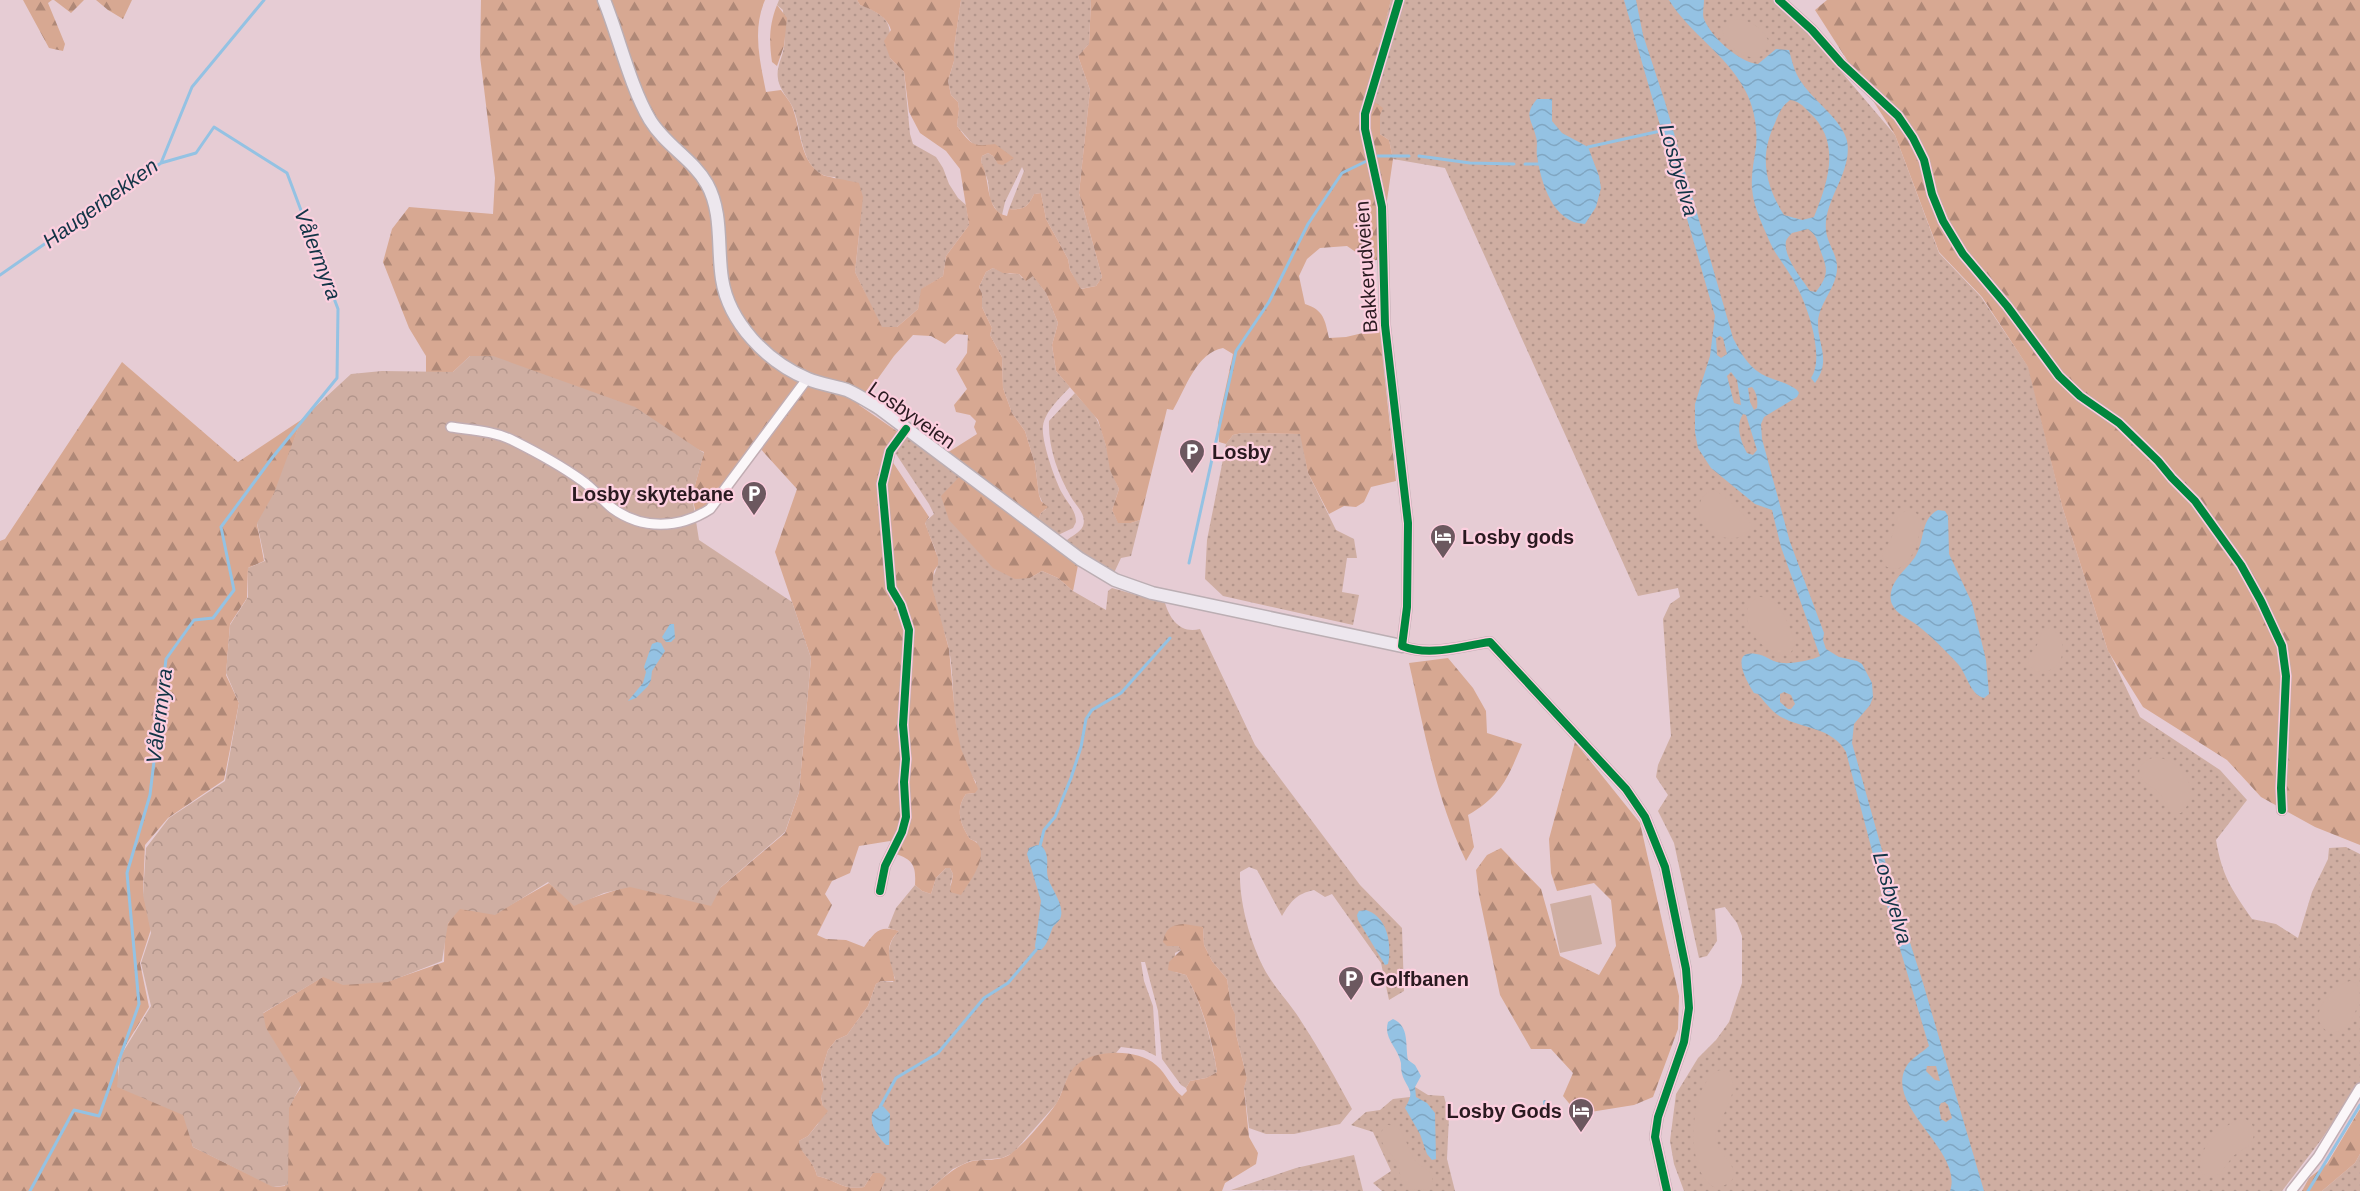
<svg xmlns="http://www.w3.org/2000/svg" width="2360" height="1191" viewBox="0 0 2360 1191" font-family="Helvetica,sans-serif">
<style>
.grass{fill:url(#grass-dots)}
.forest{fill:url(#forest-firs)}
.park{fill:url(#park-crowns)}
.pitch{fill:#cfaea2}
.water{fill:url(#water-waves);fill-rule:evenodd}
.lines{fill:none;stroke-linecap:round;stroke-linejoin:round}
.stream{stroke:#94c2e3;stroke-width:3}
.minor-casing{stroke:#c1adb3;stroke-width:12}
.major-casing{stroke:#bbaeb3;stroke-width:15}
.minor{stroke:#fbf7f9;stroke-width:9}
.major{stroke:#ede7ee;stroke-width:12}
.cycleway-casing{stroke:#fdcfdf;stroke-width:11}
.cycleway{stroke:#00873e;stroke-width:8}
.labels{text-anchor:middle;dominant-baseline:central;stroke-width:4.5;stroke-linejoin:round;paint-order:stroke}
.street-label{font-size:20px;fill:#2a1a20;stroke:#fdcfdf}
.poi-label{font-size:20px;font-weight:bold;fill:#2a1a20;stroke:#fdcfdf;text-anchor:start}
.water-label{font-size:21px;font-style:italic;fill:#113446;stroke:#fdcfdf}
</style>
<defs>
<pattern id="grass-dots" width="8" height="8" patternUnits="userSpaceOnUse" patternTransform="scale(1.5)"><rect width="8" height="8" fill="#cfaea2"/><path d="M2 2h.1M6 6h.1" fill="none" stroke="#b2958b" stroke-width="1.8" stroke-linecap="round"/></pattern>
<pattern id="forest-firs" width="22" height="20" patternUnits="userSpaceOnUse" patternTransform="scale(1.5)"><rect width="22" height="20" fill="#d7a892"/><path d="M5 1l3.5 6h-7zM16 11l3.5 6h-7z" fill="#af8877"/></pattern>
<pattern id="park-crowns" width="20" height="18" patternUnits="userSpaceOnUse" patternTransform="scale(1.5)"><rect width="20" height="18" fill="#cfaea2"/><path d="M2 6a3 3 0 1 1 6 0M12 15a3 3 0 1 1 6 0" fill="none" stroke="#b2958b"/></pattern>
<pattern id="water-waves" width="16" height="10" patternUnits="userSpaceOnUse" patternTransform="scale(1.5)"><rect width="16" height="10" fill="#94c2e3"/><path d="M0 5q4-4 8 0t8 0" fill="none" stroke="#80a6c2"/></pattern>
</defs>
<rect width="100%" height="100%" fill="#e6ccd4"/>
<path class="grass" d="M779 0H857L860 5C893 17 891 26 890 58L904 72 910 134 913 144 936 157 943 168 949 184 958 198 966 205 969 225 946 256 943 276 922 289 918 309 897 327H881L855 272 860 226 835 177C800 177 803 131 793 108 788 97 780 91 778 79 776 67 782 59 784 47 786 36 783 22 783 10L777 5Z
M961 0H1091L1089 44 1078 56 1090 90 1079 193 1102 277 1096 286 1080 289 1070 270 1068 259 1046 219 1041 193 1034 194C1028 207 1024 210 1009 209L1024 171 1022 167 1005 202 1002 215 997 211 990 200 988 181 981 162 982 156 988 153 993 156 998 164 987 145 983 148 973 144 957 126 959 109 958 102 951 95 948 81 954 61V48Z
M1391 0H1784L1794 16 1895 135 1939 253 1981 297 2029 368 2062 506 2107 648 2140 717 2220 770 2247 800 2216 840C2222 876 2232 890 2252 919L2276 924 2298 938 2312 892 2328 859 2329 848 2346 847 2360 854V1082L2321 1140 2282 1191H1684L1674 1164 1670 1141 1676 1094 1698 1058 1716 1040 1729 1022 1742 983V936L1737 923 1725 907 1715 909 1717 941 1707 956 1699 958 1674 843 1658 811 1668 795 1656 777 1658 765 1671 736 1663 619 1670 604 1680 597 1678 588 1638 596 1445 168 1393 159 1389 140 1380 134V115L1365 96Z
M993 268 1010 274H1019L1022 278 1033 275 1046 293 1058 323 1052 345 1056 371 1070 387C1061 397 1045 411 1043 426 1041 441 1055 480 1062 493 1068 504 1076 510 1076 522L1073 528 1058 535 1038 520 1041 513 1046 509 1039 495 1035 464 1025 431 1012 413 1003 388 1002 357 990 335 992 328 982 307V293L979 287 986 272Z
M1075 393C1082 402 1094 412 1098 422 1108 444 1109 467 1119 489L1112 510 1118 522 1131 523 1140 520 1131 556 1121 558 1113 575 1066 541C1071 536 1080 533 1083 526 1087 514 1076 506 1071 497 1058 475 1048 447 1049 421Z
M1242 433 1301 434 1308 473 1336 530 1354 539 1357 558H1347L1342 592 1359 595 1353 625 1223 596 1205 579 1207 540 1226 444 1233 435Z
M904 437 911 439 961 475 1030 578 1042 571 1058 578 1073 591 1106 610 1108 591 1112 588 1165 603C1170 619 1180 634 1200 629L1255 745 1360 885 1402 928 1404 991 1389 1000 1381 963 1332 894 1325 897 1314 890C1296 894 1291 901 1282 916L1257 870 1249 867 1240 872C1239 904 1252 950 1269 977 1279 993 1292 1006 1301 1021 1320 1050 1336 1079 1352 1109L1340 1124 1294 1134H1266L1249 1128 1244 1087 1247 1078 1236 1034 1235 1015 1231 1005 1227 979 1212 961 1204 945 1203 928 1167 946H1178L1181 950 1175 953V972L1186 975C1202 1005 1211 1038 1217 1072L1206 1078 1190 1081 1186 1088 1181 1085 1162 1059 1158 1011 1145 962H1141L1144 981 1153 1006 1156 1056 1144 1050 1121 1047 1116 1053 1094 1056 1067 1079 1057 1103 1013 1153 1002 1158 970 1161 953 1169 928 1191H881L883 1187 873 1173 864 1187C843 1191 837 1180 817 1176 814 1160 800 1155 799 1141L808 1136 818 1124 823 1106 821 1097 823 1080 821 1073 828 1050 836 1040 847 1035 868 1006 876 984 881 981 893 982 895 978C887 963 885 944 899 931L888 928 896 908 915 885 922 891 931 894 936 878 946 868H950L953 874 950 886 977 842 970 839C960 824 955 809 966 794L975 793 976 782C948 743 957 693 949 649 945 629 933 608 932 587 931 578 938 569 938 561 937 549 928 535 925 522L934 514 929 504 896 454 898 444Z
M1415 1087 1428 1095 1444 1096 1449 1116 1447 1159 1455 1191H1382L1373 1183 1391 1171 1373 1132 1351 1125 1366 1112 1380 1110 1393 1099 1410 1097Z
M2360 1154V1191H2322L2355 1163Z
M1354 1155 1363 1191 1231 1190 1296 1168Z"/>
<path class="forest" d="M23 0H52L48 3 65 44 63 51 49 48Z
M54 0H84L71 13Z
M96 0H132L123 19 108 10Z
M481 0H765C752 30 760 61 766 92L781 90C785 96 791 102 793 109 801 131 800 163 823 175 826 177 852 181 859 183L863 197 855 272 882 327H897L918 309 921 289 943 276 946 256 969 225 960 169 946 151 920 133 909 112 904 72 890 58 884 41 891 30C887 16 873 10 860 5L857 0H961L954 48V61L948 81 951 95 958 102 959 109 957 126C972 145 972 147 995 144L1014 158 1003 165 998 164 993 156 988 153 982 156 981 162C991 178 984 211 1007 216L1009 209C1024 210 1028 207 1034 194L1041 193 1046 219 1068 259 1070 270 1081 289 1096 286 1102 277 1079 193 1090 90 1078 56 1089 44 1091 0H1391L1366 96 1383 108 1380 115V134L1389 140 1393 159 1385 214H1378L1377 260 1369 261 1347 246 1320 248 1307 259 1299 276 1305 304C1324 310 1325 320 1329 338L1346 337 1367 332 1370 322 1376 321 1382 331V352L1396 481 1371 487 1364 502 1356 507 1344 506 1329 514 1308 473 1300 434 1242 433 1233 435 1226 444 1219 442 1218 423 1233 354 1223 348C1196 353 1186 388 1173 410L1167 409 1140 520 1131 523H1118L1112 510 1119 489 1110 470 1106 446 1098 420 1056 371 1052 345 1058 323 1046 293 1033 276 1026 281 1019 274 1003 273 993 268 986 272 979 287 982 293V307L992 328 990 335 1002 357 1003 388 1012 413 1025 431 1035 464 1039 495 1041 501 1048 507 1041 513 1038 520 947 453 977 434 974 427 976 421 970 415 956 412 954 405 967 389 956 369 967 353 968 335 956 334 945 344 931 336 913 335 894 356 859 405 898 432 886 452 929 517 925 523 938 558V565L934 571 932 587 949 649 956 725 961 749 978 789 975 793 966 794C955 809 960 824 970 839 995 848 971 880 961 895L950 892 953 874 950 868H946L936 878 931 894 922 891 915 885C916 867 914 860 896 854L897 846 890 841 859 846 850 873 832 881 825 894 832 905 817 935 826 939 846 940 864 947C875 932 879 925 899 931 881 948 892 962 895 981H881L876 984 868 1006 847 1035 836 1040 828 1050 821 1073 824 1088 821 1097 823 1106 828 1111 808 1136 799 1141C800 1154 814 1160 817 1176 837 1180 843 1191 864 1187L873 1173H880L886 1178 881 1191H0V541L5 539 122 362 238 462 301 420 275 496 257 524 264 561 248 568 247 598 230 624 226 675 239 703 224 780 168 818 145 845 143 892 151 929 140 963 149 1007 118 1058V1085L185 1114 193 1147 275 1187 285 1186 287 1109 301 1087 266 1032 262 1014 324 976 389 981 444 962 445 928 458 907 496 913 549 883 574 904 631 885 720 888 785 833 799 792 811 658 775 552 797 489 758 446 697 518 692 496 704 452 470 356 453 372H426V356L409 328 383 262 392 229 409 207 493 214 495 178 480 56Z
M1827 0H2360V845L2315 827 2261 797 2227 760 2143 707 2108 651 2062 506 2028 367 1982 297 1939 252 1895 135 1815 10Z
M777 5 787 18 784 46 777 66 772 62C769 41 769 25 777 5Z
M961 475 1078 565 1073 591 1058 578 1042 571 1030 578 1015 579 993 568 949 520 941 496Z
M1448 658 1473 688 1486 711 1487 733 1522 744C1508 778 1501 796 1468 815L1474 847 1466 861C1436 799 1424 729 1409 663Z
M1575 742 1640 823 1679 996 1678 1029 1653 1097 1634 1105 1578 1114 1563 1096 1573 1073 1551 1049H1531L1500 995 1479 895 1476 870 1487 855 1501 848 1541 889 1560 956 1599 975 1616 946 1611 900 1594 883 1557 891 1551 873 1549 839Z
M1184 924 1203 927 1204 945 1212 961 1227 979 1231 1005 1235 1014 1236 1034 1247 1078 1244 1088 1249 1137 1258 1153 1256 1164 1225 1183 1222 1191H928C941 1180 952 1168 969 1162 983 1158 1001 1163 1013 1152 1025 1143 1047 1117 1056 1104 1064 1092 1065 1074 1078 1064 1097 1049 1138 1049 1156 1065 1167 1074 1171 1088 1182 1096L1187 1091 1186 1088 1190 1081 1206 1078 1217 1072C1212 1038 1202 1005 1186 975L1168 970 1169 962 1181 950 1178 946H1167L1163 942C1166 929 1170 925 1184 924Z
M2360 1109V1154L2355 1163 2322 1191H2302L2309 1178 2327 1164Z"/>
<path class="park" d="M470 356H493L635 407 704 453 692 496 699 540 792 602 811 658 799 792 785 832 721 887 711 906 630 887 604 893 574 906 548 882 495 915 460 909 448 923 442 961 388 982 343 985 323 977 263 1013 266 1028 301 1085 289 1108 288 1185 273 1187 193 1147 183 1115 117 1087 120 1057 151 1006 141 963 151 933 143 895 146 848 169 818 225 781 239 703 226 673 230 625 248 597V568L265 561 257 523 274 493 301 420 351 374 382 371 453 372Z"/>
<path class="pitch" d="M1731 19C1746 18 1762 26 1768 40L1764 55C1748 64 1725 46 1722 30L1724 24Z
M1713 490C1720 491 1750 519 1752 526 1742 551 1691 535 1700 503 1702 496 1706 492 1713 490Z
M1909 510 1915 512 1920 517C1923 535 1908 583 1884 565L1882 553C1885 548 1889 544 1891 539 1897 527 1892 514 1909 510Z
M1759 597C1780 596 1791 628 1795 645L1790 654C1763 661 1728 611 1759 597Z
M2048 628 2059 634C2068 653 2060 675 2036 671L2029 666 2028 658 2037 645 2042 631Z
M2155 757C2181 759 2205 792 2181 813H2172C2166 807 2165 799 2159 793 2153 786 2136 781 2140 768 2143 761 2149 759 2155 757Z
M1591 895 1602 944 1560 953 1550 904Z
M2350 981 2357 983C2360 991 2360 1002 2356 1010 2340 1054 2299 1024 2330 994 2337 988 2342 983 2350 981Z
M1720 1070C1752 1079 1716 1121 1715 1137 1714 1154 1757 1176 1717 1188 1683 1178 1688 1081 1720 1070Z
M2245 1119C2256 1123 2256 1136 2250 1145L2233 1156 2220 1174 2211 1177 2202 1174C2192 1151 2224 1121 2245 1119Z
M1387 1125C1406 1124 1405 1145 1413 1157 1417 1165 1425 1168 1431 1173L1433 1183 1427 1189 1409 1190C1398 1183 1402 1175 1398 1165 1392 1151 1370 1140 1387 1125Z"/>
<path class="water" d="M1624 0H1636L1643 35 1665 102 1733 338C1740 351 1747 365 1760 373 1770 380 1795 384 1799 393L1797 397 1764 417 1761 424 1762 439 1790 542 1824 633 1823 640 1826 649 1839 657 1857 661 1862 664 1872 683 1873 697 1870 705 1854 724 1852 743 1894 893 1923 983 1984 1191H1950C1964 1151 1884 1107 1906 1067 1911 1058 1922 1053 1929 1046L1883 892 1846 752C1832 727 1803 729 1781 717 1771 711 1765 702 1758 694L1754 693C1748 684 1728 649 1756 654 1766 655 1773 663 1783 663 1792 664 1813 660 1820 656L1781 547 1772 510 1755 504 1711 468 1698 448 1695 432V404L1710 356 1715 316ZM1720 336 1723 338 1727 354 1721 358 1717 355 1716 338ZM1731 372 1737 380 1741 405 1734 403 1727 376ZM1752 387C1757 393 1758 400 1757 408L1754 410 1750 402 1748 388ZM1743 414 1746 415 1757 450 1753 455 1747 453C1741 442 1735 426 1743 414ZM1784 692 1791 695 1795 704 1791 709H1788L1780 702V694ZM1927 1066H1936L1940 1081 1935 1080 1926 1071ZM1945 1102 1948 1105 1952 1118 1946 1122 1941 1119 1939 1107 1941 1103Z
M1669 0H1704C1704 6 1702 14 1704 19 1711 37 1740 63 1758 64L1776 49 1789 50C1792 61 1794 72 1802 83 1813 100 1843 121 1847 141 1853 172 1823 200 1826 230 1827 244 1838 255 1837 269 1836 288 1820 302 1818 321 1817 345 1832 359 1815 383L1811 378C1825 358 1808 307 1797 287 1789 270 1776 257 1769 240 1762 224 1753 205 1752 188 1751 174 1754 161 1756 147 1758 129 1754 106 1745 90 1726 54 1690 34 1669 0ZM1790 100C1799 101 1803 106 1809 112 1842 142 1828 182 1814 217L1802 220 1784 215C1765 185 1759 156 1775 123 1779 113 1781 107 1790 100ZM1808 229C1816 235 1817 239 1820 249 1827 269 1830 273 1816 292L1810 291C1802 279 1783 257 1786 241 1787 238 1790 235 1792 233Z
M1537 99H1552V121L1562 133 1588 147 1599 176 1601 188 1596 207 1585 224C1553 223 1541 183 1537 156 1536 150 1538 143 1536 137 1532 119 1523 116 1537 99Z
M1938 510 1945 511 1948 516 1949 554 1972 603 1986 660 1989 694 1984 698C1969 694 1967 673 1957 663 1945 650 1931 636 1917 625 1909 619 1896 614 1892 604 1889 598 1891 588 1895 582 1900 573 1909 566 1915 557 1925 542 1920 519 1938 510Z
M670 624H674L675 638 671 642H666L662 637Z
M657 642 661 643 665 651 652 671 651 680 648 686 636 698 628 701 643 683 646 672 644 667 652 644Z
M1037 845 1042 846C1051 858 1045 865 1048 878 1051 889 1066 906 1060 919 1058 923 1054 924 1052 929 1049 937 1047 945 1041 950H1036L1035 946 1041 901 1027 854 1029 848Z
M1366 910C1388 917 1392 945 1388 964L1385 965 1358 920 1357 915 1359 911Z
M1393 1019C1410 1026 1405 1046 1408 1060L1415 1065 1421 1076 1415 1087 1416 1097 1427 1103 1435 1113 1436 1159 1432 1160 1427 1154 1420 1134 1405 1108C1415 1091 1409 1091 1403 1077 1401 1072 1401 1067 1401 1063 1398 1047 1383 1039 1388 1022Z
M1545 1100 1554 1111V1116L1550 1119 1544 1116 1543 1101Z
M883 1106 890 1114 889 1145H886C876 1135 861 1112 883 1106Z"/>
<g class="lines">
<path class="stream" d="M1588 147 1665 130
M1419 156 1470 163 1514 164
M1525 164H1539
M0 275 161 163 192 87 264 0
M1189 563 1236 351 1269 302 1308 224 1342 173 1377 156H1409
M1040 846 1044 830 1055 817 1071 778 1081 747 1086 719 1092 710 1121 693 1170 638
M880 1107 896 1078 938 1053 984 998 1008 983 1036 950
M30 1191 74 1110 99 1116 139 1004 127 873 150 795 166 659 194 620 213 618 234 590 221 527 272 458 337 378 338 309 287 173 214 127 196 153 161 163
M2308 1191 2360 1105"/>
<defs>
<path id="minor" d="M1399 0 1365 114V129L1382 207 1385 325 1408 523 1407 607 1402 646C1430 657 1461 646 1490 642L1626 789 1645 817 1665 867 1686 969 1689 1008 1684 1042 1658 1117 1655 1137 1667 1191
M1779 0 1812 30 1841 63 1898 116 1913 138 1924 160 1932 194 1943 221 1963 254 2007 306 2059 376 2080 396 2119 423 2158 461 2172 478 2195 501 2241 565 2261 601 2282 646 2286 676 2281 788 2282 810
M451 427C471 430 495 431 514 441 536 452 560 465 581 480 592 487 601 499 612 508 642 530 679 529 710 509L807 379
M880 891 885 866 902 832 906 817 904 782 906 759 903 725 909 630 901 605 891 588 882 484 890 451 906 429
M2291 1191 2318 1157 2360 1088"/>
<path id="major" d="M604 0C619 37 630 86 650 120 666 146 693 159 707 184 723 213 717 247 722 279 729 323 767 362 808 379 820 384 834 386 847 390 858 395 869 402 879 408L1080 559 1115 580 1152 593 1402 646"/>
</defs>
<use href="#minor" class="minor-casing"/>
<use href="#major" class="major-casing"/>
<use href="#minor" class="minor"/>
<use href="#major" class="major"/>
<defs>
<path id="cycleway" d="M1399 0 1365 114V129L1382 207 1385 325 1408 523 1407 607 1402 646C1430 657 1461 646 1490 642L1626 789 1645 817 1665 867 1686 969 1689 1008 1684 1042 1658 1117 1655 1137 1667 1191
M1779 0 1812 30 1841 63 1898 116 1913 138 1924 160 1932 194 1943 221 1963 254 2007 306 2059 376 2080 396 2119 423 2158 461 2172 478 2195 501 2241 565 2261 601 2282 646 2286 676 2281 788 2282 810
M880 891 885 866 902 832 906 817 904 782 906 759 903 725 909 630 901 605 891 588 882 484 890 451 906 429"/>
</defs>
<use href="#cycleway" class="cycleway-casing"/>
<use href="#cycleway" class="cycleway"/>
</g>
<defs>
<symbol id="parking-pin" viewBox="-11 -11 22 30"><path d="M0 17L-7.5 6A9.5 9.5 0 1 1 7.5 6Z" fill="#6c585f" stroke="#fdcfdf"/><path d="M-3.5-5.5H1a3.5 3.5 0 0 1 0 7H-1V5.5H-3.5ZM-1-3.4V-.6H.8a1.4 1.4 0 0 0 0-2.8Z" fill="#fff"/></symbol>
<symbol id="hotel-pin" viewBox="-11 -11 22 30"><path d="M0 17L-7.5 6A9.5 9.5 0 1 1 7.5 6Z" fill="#6c585f" stroke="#fdcfdf"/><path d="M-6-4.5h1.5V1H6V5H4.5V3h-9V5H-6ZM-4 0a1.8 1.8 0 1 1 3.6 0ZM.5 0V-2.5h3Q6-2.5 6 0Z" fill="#fff"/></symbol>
</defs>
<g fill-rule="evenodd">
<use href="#parking-pin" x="1177" y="437" width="30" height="40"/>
<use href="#parking-pin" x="739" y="479" width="30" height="40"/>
<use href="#hotel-pin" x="1428" y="522" width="30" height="40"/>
<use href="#parking-pin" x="1336" y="964" width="30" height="40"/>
<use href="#hotel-pin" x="1566" y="1096" width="30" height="40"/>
</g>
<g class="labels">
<g class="street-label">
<text transform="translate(1366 267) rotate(-94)">Bakkerudveien</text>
<text transform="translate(912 415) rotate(35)">Losbyveien</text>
</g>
<g class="poi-label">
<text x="1212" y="452">Losby</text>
<text x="734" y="494" text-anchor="end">Losby skytebane</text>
<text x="1462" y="537">Losby gods</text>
<text x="1370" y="979">Golfbanen</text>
<text x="1562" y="1111" text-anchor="end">Losby Gods</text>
</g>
<g class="water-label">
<text transform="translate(1679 170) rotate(74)">Losbyelva</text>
<text transform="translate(100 203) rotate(-36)">Haugerbekken</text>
<text transform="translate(318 254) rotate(69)">Vålermyra</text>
<text transform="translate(159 716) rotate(-83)">Vålermyra</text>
<text transform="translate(1893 898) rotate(74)">Losbyelva</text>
</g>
</g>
</svg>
